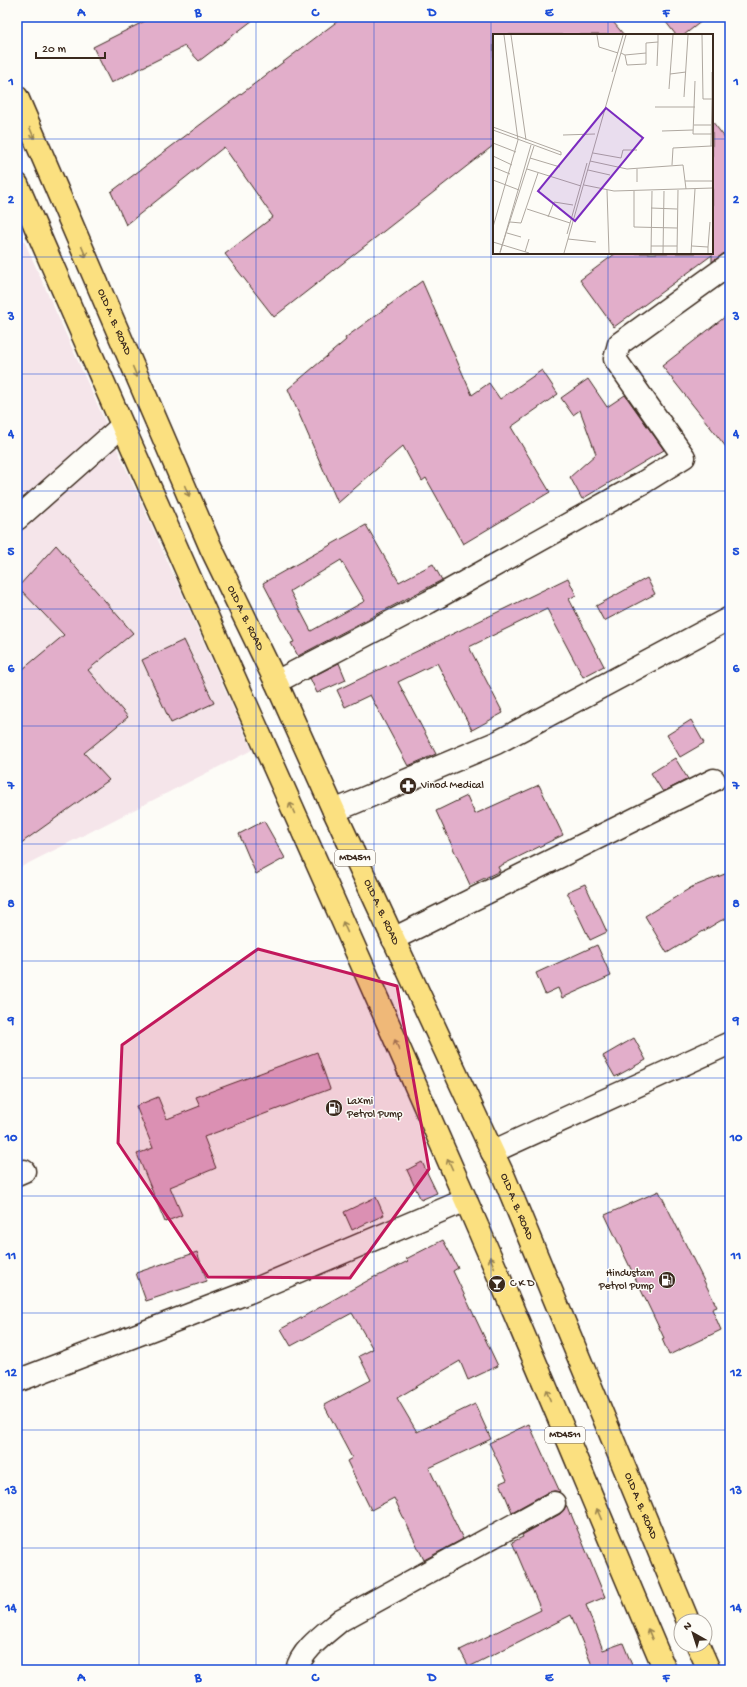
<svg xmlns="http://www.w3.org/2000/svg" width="747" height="1687" viewBox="0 0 747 1687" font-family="'Gochi Hand',sans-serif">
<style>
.built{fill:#f5e5ea}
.building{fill:#e2aeca;stroke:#3b2a1e;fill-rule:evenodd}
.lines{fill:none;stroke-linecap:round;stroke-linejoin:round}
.minor-casing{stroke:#3b2a1e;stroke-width:25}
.major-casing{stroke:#3b2a1e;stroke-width:25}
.minor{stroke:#fdfcf7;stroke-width:22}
.major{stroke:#fbe080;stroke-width:22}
.oneway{stroke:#9b854f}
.marked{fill:#c2185b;fill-opacity:0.2;stroke:#c2185b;stroke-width:3;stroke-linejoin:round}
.grid{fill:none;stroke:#1d4ed8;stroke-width:1;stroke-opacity:0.55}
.labels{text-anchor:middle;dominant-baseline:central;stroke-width:3;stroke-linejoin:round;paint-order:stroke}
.shield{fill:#fdfcf7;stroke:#75695f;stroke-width:1}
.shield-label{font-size:10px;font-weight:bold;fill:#3b2a1e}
.street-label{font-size:11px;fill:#3b2a1e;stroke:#fdfcf7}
.poi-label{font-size:11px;fill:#3b2a1e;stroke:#fdfcf7;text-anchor:start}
.inset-road{fill:none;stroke:#afa8a0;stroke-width:1}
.view{fill:#7b2cbf;fill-opacity:0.15;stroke:#7b2cbf;stroke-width:2}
.inset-edge{fill:none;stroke:#3b2a1e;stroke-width:2}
.neatline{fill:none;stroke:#1d4ed8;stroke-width:1.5}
.grid-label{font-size:13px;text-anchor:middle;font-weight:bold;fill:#1d4ed8}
</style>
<rect width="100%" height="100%" fill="#fdfcf7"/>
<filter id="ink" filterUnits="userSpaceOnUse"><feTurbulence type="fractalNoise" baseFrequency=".025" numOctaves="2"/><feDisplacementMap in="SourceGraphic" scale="8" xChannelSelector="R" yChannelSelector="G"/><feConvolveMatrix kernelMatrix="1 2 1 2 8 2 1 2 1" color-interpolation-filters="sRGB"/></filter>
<g filter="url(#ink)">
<path class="built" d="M17 225 252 750 17 869Z"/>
<path class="building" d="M153 17H257L199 61 185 46 111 83 93 47Z
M343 17H609L624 35H494V145L274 317 225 254 273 217 224 147 126 225 111 192Z
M662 17H707L684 35H676Z
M712 121 730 144V252L723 254 712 262V255L614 327 580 280 616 253H712Z
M422 281 472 395 489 383 500 399 542 370 558 394 511 427 550 492 463 544 426 478 422 481 403 446 338 503 288 389 346 340 345 338Z
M730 313V452L662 366Z
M588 379 607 407 625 395 664 450 582 499 570 477 596 454 580 410 573 415 561 398Z
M366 525 399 582 433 564 442 580 298 656 291 643 294 642 263 583ZM341 560 365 601 311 631 290 591Z
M56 545 133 633 88 670 128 717 84 753 109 780 17 846V674L64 635 18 587Z
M568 578 576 595 569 599 604 666 583 677 547 609 469 647 503 713 472 730 437 663 398 682 436 754 408 766 370 695 345 707 337 690Z
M647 578 655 594 604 621 596 606Z
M184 640 214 703 171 723 142 660Z
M339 663 346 680 317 693 310 678Z
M691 720 704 743 680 757 667 735Z
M675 758 688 779 663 792 651 773Z
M539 785 563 835 498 867 500 871 470 885 436 811 467 796 475 814Z
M264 821 285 858 256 874 239 834Z
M730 872V917L720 921 667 953 645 916 692 887Z
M585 884 607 932 590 940 567 892Z
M597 945 611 976 562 998 558 988 545 994 536 973Z
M634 1038 646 1060 615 1077 603 1056Z
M317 1052 330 1089 204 1137 216 1168 170 1187 182 1215 165 1222 137 1154 153 1148 136 1106 158 1097 167 1119 200 1106 196 1097Z
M422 1162 437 1193 421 1200 407 1170Z
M659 1191 717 1307 712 1309 721 1330 669 1355 662 1339 664 1338 605 1215Z
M376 1197 384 1215 352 1230 344 1212Z
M443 1240 458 1268 453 1271 498 1366 468 1380 460 1361 397 1398 417 1432 475 1404 491 1439 429 1468 463 1539 424 1560 394 1498 371 1510 347 1461 352 1458 324 1405 371 1380 359 1356 373 1349 352 1313 291 1346 281 1329 376 1276V1277L408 1261 406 1259Z
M197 1252 207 1281 146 1301 136 1273Z
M529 1424 560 1492 555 1491 548 1492 512 1512 500 1483 507 1480 489 1443Z
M566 1505 570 1515 571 1514 605 1597 586 1605 603 1650 623 1643 634 1670H594L571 1615 469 1667 460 1650 541 1610 512 1542 523 1537 522 1535 560 1514 564 1510Z"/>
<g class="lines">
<defs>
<path id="minor" d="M17 519 122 426
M276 682 429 602 644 482 684 457 615 359 619 344 730 264
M334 811 496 743 730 618
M393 939 714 780
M492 1152 730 1043
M17 1174 24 1171
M17 1381 249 1292 466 1200
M297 1670C301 1650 326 1633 341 1620L554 1503"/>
<g id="major">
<path id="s1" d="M17 97 211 548 276 682 334 811 504 1177 688 1621"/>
<path d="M17 184C163 523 317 859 465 1198 533 1354 598 1513 665 1670"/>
<path d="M698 1645 709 1670"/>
</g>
</defs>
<use href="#minor" class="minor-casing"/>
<use href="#major" class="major-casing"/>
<use href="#minor" class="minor"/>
<use href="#major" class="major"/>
</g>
<defs><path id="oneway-shaft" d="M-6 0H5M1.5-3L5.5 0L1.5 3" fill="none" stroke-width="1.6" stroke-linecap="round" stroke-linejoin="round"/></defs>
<g class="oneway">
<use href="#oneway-shaft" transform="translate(32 133) rotate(67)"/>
<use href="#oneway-shaft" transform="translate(84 252) rotate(67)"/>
<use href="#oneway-shaft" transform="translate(135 372) rotate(67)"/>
<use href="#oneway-shaft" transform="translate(187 491) rotate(67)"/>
<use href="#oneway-shaft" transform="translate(292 808) rotate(-114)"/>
<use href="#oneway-shaft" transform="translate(345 927) rotate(-114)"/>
<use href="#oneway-shaft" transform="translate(397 1045) rotate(-114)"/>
<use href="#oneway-shaft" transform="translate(450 1164) rotate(-114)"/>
<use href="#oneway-shaft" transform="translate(492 1262) rotate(-113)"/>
<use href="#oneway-shaft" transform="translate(548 1395) rotate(-113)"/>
<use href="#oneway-shaft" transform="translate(599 1514) rotate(-113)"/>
<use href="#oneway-shaft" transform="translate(650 1634) rotate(-113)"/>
</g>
</g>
<path class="marked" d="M258 949 397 986 429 1169 350 1278 208 1277 118 1143 122 1045Z"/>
<path class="grid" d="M139 17V1670M256 17V1670M374 17V1670M491 17V1670M608 17V35M17 139H494M712 139H730M608 253V1670M17 257H730M17 374H730M17 491H730M17 609H730M17 726H730M17 844H730M17 961H730M17 1078H730M17 1196H730M17 1313H730M17 1430H730M17 1548H730"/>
<defs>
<symbol id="pharmacy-disc" viewBox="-11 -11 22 22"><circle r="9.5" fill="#3b2a1e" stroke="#fdfcf7"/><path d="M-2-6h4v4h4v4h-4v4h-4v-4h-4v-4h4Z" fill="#fff"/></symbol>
<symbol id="fuel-disc" viewBox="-11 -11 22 22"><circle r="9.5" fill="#3b2a1e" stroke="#fdfcf7"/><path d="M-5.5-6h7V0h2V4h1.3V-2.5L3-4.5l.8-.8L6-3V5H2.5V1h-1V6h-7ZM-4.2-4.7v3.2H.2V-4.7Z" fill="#fff"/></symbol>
<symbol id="bar-disc" viewBox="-11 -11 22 22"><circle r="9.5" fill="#3b2a1e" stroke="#fdfcf7"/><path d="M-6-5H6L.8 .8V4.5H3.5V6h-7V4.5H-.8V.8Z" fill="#fff"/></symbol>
</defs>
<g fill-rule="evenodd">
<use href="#pharmacy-disc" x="398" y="776" width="20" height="20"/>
<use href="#fuel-disc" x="324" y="1098" width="20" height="20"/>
<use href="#fuel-disc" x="657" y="1270" width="20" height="20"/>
<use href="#bar-disc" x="487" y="1274" width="20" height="20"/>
</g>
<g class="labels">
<g class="shield">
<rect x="335" y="850" width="40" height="16" rx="3"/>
<rect x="545" y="1427" width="40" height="16" rx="3"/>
</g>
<g class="shield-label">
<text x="355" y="858">MD4511</text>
<text x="565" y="1435">MD4511</text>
</g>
<g class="street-label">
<text stroke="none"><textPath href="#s1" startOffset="245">OLD A. B. ROAD</textPath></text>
<text stroke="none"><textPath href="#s1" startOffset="569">OLD A. B. ROAD</textPath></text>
<text stroke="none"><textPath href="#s1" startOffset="893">OLD A. B. ROAD</textPath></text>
<text stroke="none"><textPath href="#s1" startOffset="1217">OLD A. B. ROAD</textPath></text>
<text stroke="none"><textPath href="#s1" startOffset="1541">OLD A. B. ROAD</textPath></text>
</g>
<g class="poi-label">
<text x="421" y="786">Vinod Medical</text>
<text x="347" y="1102">Laxmi<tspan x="347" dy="13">Petrol Pump</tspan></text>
<text x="654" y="1274" text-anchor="end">Hindustam<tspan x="654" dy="13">Petrol Pump</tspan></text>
<text x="510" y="1284">C K D</text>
</g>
</g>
<g transform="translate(493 34)">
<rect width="220" height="220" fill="#fdfcf7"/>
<path class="inset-road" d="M18 1 33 106M104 1 106 13 125 19M209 1 210 65H219L218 112H220M128 19 132 21 134 31 153 30V9L165 8V1M132 21 153 19M164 32 165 8M119 38 130 1M219 38V65M177 40 193 38M202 47 200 100H220M176 55 180 1M191 63 195 1M162 73H202M201 91H220M0 93 68 118V121L0 96M169 97 200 96M70 101 102 100M0 109 23 118M100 119 128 124 130 116H144M0 122 19 131M37 124 67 133M97 127 134 135 190 131 193 155M179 131 180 114 218 112M0 133 17 140M34 135 88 152M144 135V148M95 136 117 141M0 146 26 156M192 147H220M91 151 121 157 220 154M114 156 116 219M141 157V193L184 194M158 174 184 175M34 175 77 189M55 183 61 168 80 171M17 188 28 189 45 139M0 193 25 106 11 1M14 199 28 203M74 200 94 129M75 205 103 208M0 208 36 219M158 212H184M199 212 215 213V219M215 213 217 188M7 218 41 112M32 218 36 205M7 219 38 111M71 219 133 1M158 219 159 157M170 219 171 157M184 219 185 156M198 219 202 155"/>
<path class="view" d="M113 74 150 104 82 187 45 157Z"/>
<rect width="220" height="220" class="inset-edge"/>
</g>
<rect width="747" height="1687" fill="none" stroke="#fdfcf7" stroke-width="44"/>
<g transform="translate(693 1633) rotate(321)"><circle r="19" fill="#fdfcf7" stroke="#afa8a0"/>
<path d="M0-3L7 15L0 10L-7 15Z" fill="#3b2a1e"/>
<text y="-6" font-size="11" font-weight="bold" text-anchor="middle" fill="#3b2a1e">N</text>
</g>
<path d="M36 52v6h69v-6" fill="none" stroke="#3b2a1e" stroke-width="2"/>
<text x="42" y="52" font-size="12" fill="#3b2a1e" stroke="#fdfcf7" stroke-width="3" paint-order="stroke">20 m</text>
<rect x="22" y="22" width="703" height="1643" class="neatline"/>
<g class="grid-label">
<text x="81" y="16">A</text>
<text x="198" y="16">B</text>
<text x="315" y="16">C</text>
<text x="432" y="16">D</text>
<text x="549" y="16">E</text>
<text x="666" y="16">F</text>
<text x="11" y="85">1</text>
<text x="736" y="85">1</text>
<text x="11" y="203">2</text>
<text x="736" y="203">2</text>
<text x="11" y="320">3</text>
<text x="736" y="320">3</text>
<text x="11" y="437">4</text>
<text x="736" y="437">4</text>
<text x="11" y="555">5</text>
<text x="736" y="555">5</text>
<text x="11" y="672">6</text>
<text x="736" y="672">6</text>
<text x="11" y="789">7</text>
<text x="736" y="789">7</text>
<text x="11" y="907">8</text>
<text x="736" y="907">8</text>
<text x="11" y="1024">9</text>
<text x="736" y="1024">9</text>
<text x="11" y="1141">10</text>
<text x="736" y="1141">10</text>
<text x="11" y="1259">11</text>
<text x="736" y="1259">11</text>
<text x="11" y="1376">12</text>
<text x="736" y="1376">12</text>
<text x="11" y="1494">13</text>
<text x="736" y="1494">13</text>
<text x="11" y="1611">14</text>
<text x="736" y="1611">14</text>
<text x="81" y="1681">A</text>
<text x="198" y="1681">B</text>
<text x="315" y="1681">C</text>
<text x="432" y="1681">D</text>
<text x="549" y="1681">E</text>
<text x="666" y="1681">F</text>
</g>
</svg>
